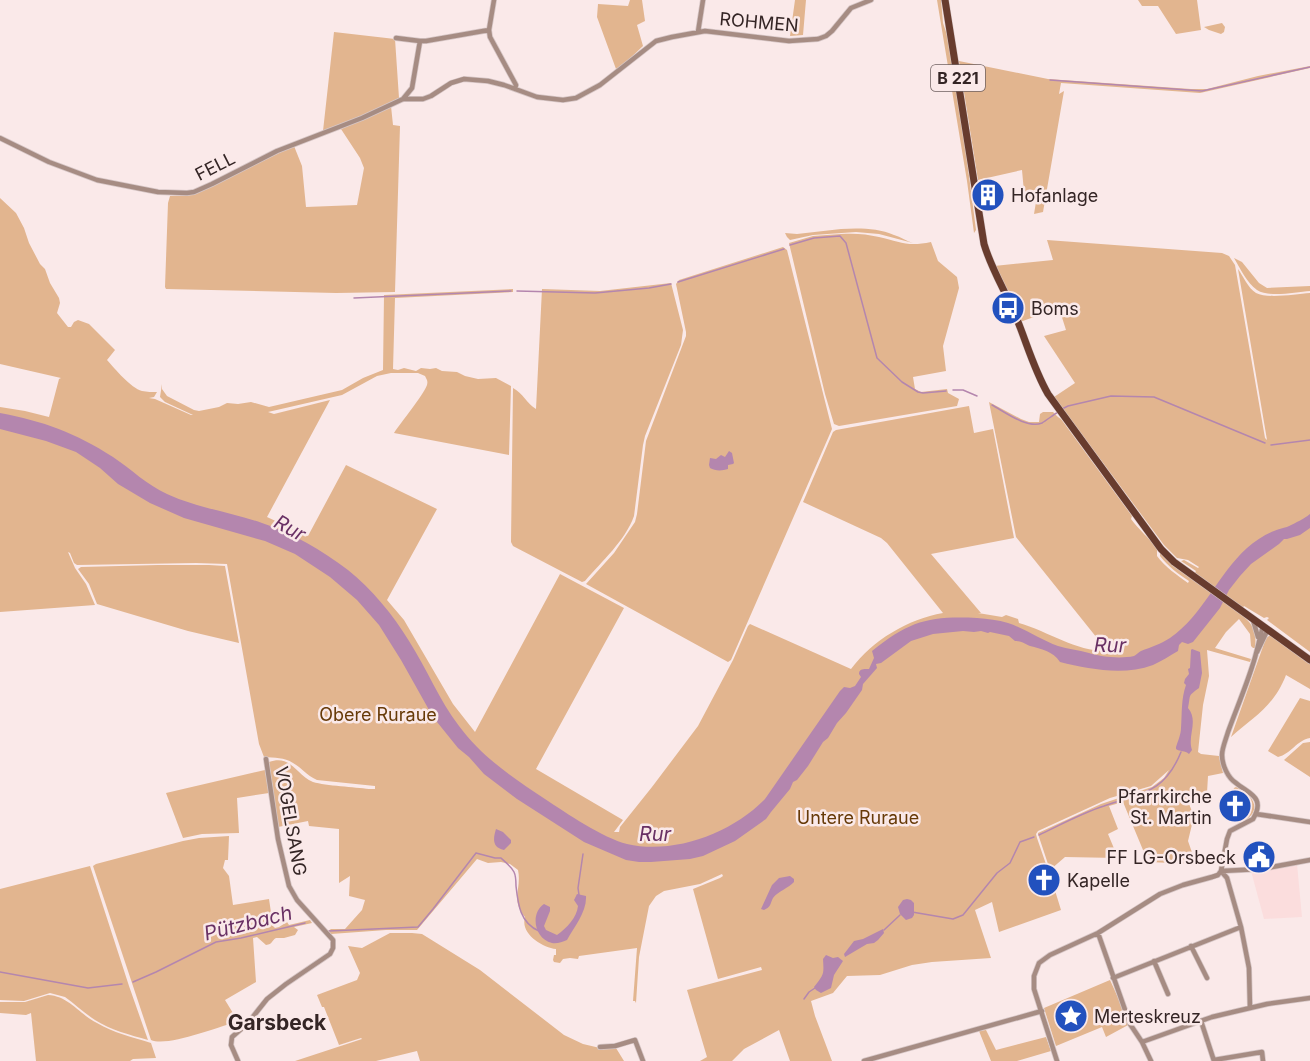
<svg xmlns="http://www.w3.org/2000/svg" width="1310" height="1061" viewBox="0 0 1310 1061" font-family="Inter,sans-serif">
<style>
.built{fill:#fbdddd}
.green{fill:#e2b58f}
.water{fill:#b486ae}
.lines{fill:none;stroke-linecap:round;stroke-linejoin:round}
.stream{stroke:#b486ae;stroke-width:1.5}
.minor-casing{stroke:#d6c6c6;stroke-width:6}
.primary-casing{stroke:#d6c6c6;stroke-width:8}
.minor{stroke:#a68c83;stroke-width:4.5}
.primary{stroke:#683c2e;stroke-width:7}
.labels{text-anchor:middle;dominant-baseline:central;stroke-width:5;stroke-linejoin:round;paint-order:stroke}
.shield{fill:#fae9e9;stroke:#6f6060;stroke-width:1.5}
.shield-label{font-size:16px;font-weight:bold;fill:#342525}
.street-label{font-size:18px;fill:#342525;stroke:#fae9e9}
.poi-label{font-size:18px;fill:#342525;stroke:#fae9e9;text-anchor:start}
.park-label{font-size:18px;fill:#673a08;stroke:#fae9e9}
.water-label{font-size:20px;font-style:italic;fill:#693064;stroke:#fae9e9}
.quarter-label{font-size:21px;font-weight:bold;fill:#342525;stroke:#fae9e9}
</style>
<rect width="100%" height="100%" fill="#fae9e9"/>
<path class="built" d="M1297 864 1302 917 1264 919 1251 871Z"/>
<path class="green" d="M630 0H642L645 21 637 25 643 46 623 65 616 69 597 17 598 4 628 6Z
M795 0H806L803 35 790 36Z
M937 0H941L943 23 947 35 964 137 976 230 974 233 967 181Z
M1138 0H1197L1201 30 1176 34 1158 6H1142Z
M1222 23 1225 27 1224 32 1221 34 1209 30 1204 27Z
M334 32 395 39 399 98 348 123 323 131Z
M959 61 1048 79 1191 89H1207L1258 76 1310 66V68L1200 93 1061 83 1059 94 1064 91 1043 212 1034 214 1036 202 1025 203 1022 170 978 180Z
M391 106 393 125 400 126 395 292 336 293 166 289 165 287 168 203 170 196 188 195 294 146 302 166 306 207 357 205 364 168 360 158 341 129Z
M0 198 16 213 24 228 29 243 40 264 45 269 50 283 59 298 60 303 57 313 68 327H71L74 322 78 320 89 324 115 350 107 360C115 369 131 388 142 391 147 392 152 392 157 392L154 397 149 398 155 399 191 415H193L165 402 160 397 162 384V389L167 396 194 410 199 411 219 407 227 403 238 404 251 402 269 407 342 390 363 378 383 370 384 295 513 289V292L395 298 393 369 398 370 404 368 416 371 421 368 430 369 436 368 442 371 457 372 465 376 478 379 496 378 511 386 509 455 394 433C401 422 423 396 427 385 428 381 427 380 425 376L418 373H391L377 376 342 395 268 412 274 414 330 400 267 517 308 536 346 465 437 509 387 600 404 620 453 704 475 732 560 574 624 608 536 769 623 820 614 832H619L620 827 652 787 698 726 733 660 748 626 750 624 851 669C873 640 908 619 943 613L887 543 881 538 803 502 833 432 836 430 969 406 974 433 993 429 1014 538 931 554 981 613H978L1002 617 1006 615 1018 619 1019 623C1050 632 1076 652 1109 651L1108 649 1105 648 1016 537 989 402 1021 419 1029 422H1039L1040 414 1043 412H1053L1058 417 1061 419 1132 516 1131 519C1139 530 1149 538 1157 548V556C1165 567 1177 575 1188 583L1189 581C1178 574 1168 566 1160 556V552L1192 577 1196 571 1181 561 1184 560 1198 568 1199 567 1188 560 1177 558 1164 545 1054 397 1075 383 1044 336 1066 330 1059 308 1020 322 994 266 1053 260 1047 240 1222 253 1229 256 1235 265 1265 438 1267 440 1238 269C1243 276 1248 288 1256 293 1268 299 1296 294 1310 293V652L1267 620 1269 618 1267 617 1264 618 1244 606 1239 613C1253 623 1257 631 1255 648H1253L1251 646 1250 634 1239 619 1226 632 1215 648 1251 659 1250 662 1207 650 1209 676 1203 705 1198 752 1201 754 1219 756 1223 773 1208 776 1207 793 1184 792 1194 816 1188 841 1196 864 1148 862 1123 802 1109 806 1118 829 1108 834 1118 858 1065 857 1050 870 1038 834V833L1101 804 1152 787 1164 778 1169 770 1151 786 1110 798 1038 831 1036 834 1037 838 1049 873 1038 876 1041 888 1053 884 1061 910 999 932 992 902 975 910 991 958 932 962 912 965 880 975 847 976 833 993 811 1001 815 1016 832 1061H790L779 1030 744 1049 732 1061H700L707 1057 687 990 762 970 761 967 718 979 693 889 720 878 723 876 722 874 700 884 664 891 656 896 649 906 639 957 636 1003 635 1001H633L637 948 579 956 578 959 570 958 563 959 560 963 554 962 553 960 554 955H556V949C542 947 520 934 525 917 510 899 522 889 518 870L510 864 501 862 488 863 477 859 417 930H386L331 934 328 931 331 929H345L362 910 365 900 349 896 350 876 339 883V829L309 826 308 821 278 827 269 762C291 754 296 775 313 782 326 786 355 787 369 789H375V786L317 780C306 775 302 768 293 763 284 757 275 758 264 757L259 744 227 564 196 563 77 565 74 563 70 553 68 552 75 568 86 584 95 605 0 612V407L25 411 49 417 59 379 61 378 0 364Z
M841 229C859 228 878 228 894 235 901 237 906 241 913 243L879 234 856 232 813 235 790 240 787 237 785 233 797 234Z
M841 234C854 233 867 234 879 237 900 242 908 247 931 242L938 261 957 277 959 288 943 346 946 371 913 377 915 389 921 392 947 389 948 393 959 399 957 406 839 426 834 424 825 394 789 243 813 236Z
M783 247 787 250 832 429 731 660 728 662 586 584 614 553 635 522 637 514 646 441 686 336V332L676 284 679 280Z
M1234 258 1242 262 1259 283 1267 288 1310 286V291C1296 292 1269 298 1257 290 1247 283 1240 268 1234 258Z
M671 283 683 330 681 345 645 436 643 445 634 516C625 541 602 561 585 581L582 582 513 546 511 542 513 388C523 393 527 404 536 409L542 289 600 291Z
M158 565H209L225 566 239 643 188 631 97 604 89 584 78 569 81 567Z
M1269 636H1272L1310 664V689L1286 675C1274 706 1255 716 1231 737L1266 638Z
M1300 698 1310 701V738C1297 740 1291 754 1278 757L1268 751Z
M1310 742V777L1284 760 1303 743Z
M265 770 269 793 237 798 239 833 202 834 183 838 166 793Z
M1236 787C1256 796 1263 813 1240 823L1232 821C1226 810 1230 799 1234 788Z
M229 836 228 860H225L223 868 229 876 233 905 269 899 273 926 275 928 279 927 287 922 289 925 310 920 312 923 294 927 298 930 295 935 284 938H276C271 941 273 944 266 945L257 937 253 938 256 982 225 1000 236 1018 233 1023C215 1028 167 1047 151 1040L93 866 96 864 183 841 199 838Z
M90 866 129 986 148 1040C130 1035 111 1030 95 1020 84 1013 75 1004 65 997L50 993 24 1001 0 1000V889Z
M390 933H412L422 934 480 970 564 1035 583 1044 600 1048H616L624 1061H420L417 1051 376 1061H295L362 1039 361 1038 339 1045 324 1007H322L317 995 357 980 360 973 348 946 362 948Z
M1110 980 1130 1024 1106 1037 1102 1027 1056 1046 1044 1008Z
M48 995C69 996 79 1014 97 1023 114 1033 132 1037 151 1043L156 1058 133 1059 130 1061H36L31 1013 26 1015 0 1013V1002H25Z
M986 1030 996 1050 1046 1037 1051 1051 1017 1061H991L979 1031Z"/>
<path class="water" d="M0 413C43 421 76 433 113 457 131 469 147 485 167 494 197 508 231 512 262 523 292 533 322 550 348 570 372 589 393 615 409 641 427 669 439 700 459 726 482 757 513 778 545 799 566 813 603 838 627 844 674 855 732 833 765 799L840 691 844 687 850 688 855 686 861 677 859 674C859 668 865 669 869 669L874 658 872 651C910 621 928 616 977 618 988 619 998 620 1008 623 1026 629 1041 640 1058 646 1068 649 1078 650 1089 653 1101 657 1121 659 1134 656 1136 655 1139 652 1141 651 1151 647 1161 644 1170 638 1203 615 1218 574 1247 548 1255 541 1264 535 1274 531 1278 529 1283 528 1287 527 1292 525 1307 517 1310 514V528L1300 535 1287 539H1284L1279 544 1251 564 1240 576 1229 590 1220 608 1193 642 1188 644 1182 642 1179 645 1178 651C1169 656 1162 661 1153 665 1123 676 1089 669 1060 662 1053 651 1041 649 1030 646 1023 643 1022 641 1015 641L1009 636 990 632 988 633 981 631 974 632 963 631 933 634 911 641 881 663 876 664 877 668 863 684 862 690 846 713 837 723 828 738 823 742 808 766 797 780 793 782 790 789 771 812 766 819 735 841 703 856 690 859 651 862H639L626 860 584 842 517 799 484 774 469 757 458 748 433 717 401 660 379 625 357 600 330 577 295 554 265 541 184 518 150 503 118 484 100 468 76 452 46 441 0 429Z
M729 451 732 453 734 463 733 464 728 465V469C722 471 715 471 710 468L709 465 710 458 716 459 721 455 725 457Z
M1192 649 1200 652 1202 673 1199 688C1187 697 1191 694 1188 708 1199 721 1187 736 1192 750L1189 754C1185 750 1180 752 1176 749V747C1178 741 1181 734 1181 728 1182 713 1181 699 1186 685L1184 683 1185 679 1189 674 1188 669 1190 668 1191 650Z
M496 829 503 832 511 840V843L504 850C492 847 493 839 496 829Z
M790 876 794 879V882C789 888 778 891 773 898 770 904 771 907 764 910L761 909 772 885 779 878Z
M577 894 586 896C587 912 574 927 567 940 562 942 557 944 552 943 534 939 530 913 544 904L550 907V911L544 926 546 930 557 935C567 928 577 917 578 906L574 900Z
M907 899 911 900 914 903V915L912 918 906 920 900 914 898 907 903 900Z
M883 929 884 933 878 940 874 943 867 944 845 957 844 954 854 941 863 939Z
M826 955 833 958 838 957 843 961 834 975 831 988 821 993 816 990 814 987C824 974 824 975 823 959Z"/>
<g class="lines">
<path class="stream" d="M1050 80 1202 91 1310 67
M790 245 814 238 840 236 846 243 877 358 902 382 918 392 923 393 946 391
M678 282 784 249
M517 291 595 293 649 288 671 284
M354 298 511 291
M953 390H963L977 396
M992 405C1005 412 1027 429 1042 423 1047 420 1053 415 1058 412
M1062 409 1068 406 1111 396 1154 397 1265 443
M1271 445 1310 440
M1039 835C1060 825 1082 813 1104 806 1141 793 1164 794 1181 752
M579 895 578 888 583 854
M912 912 953 919 963 915 997 873 1010 863 1020 842 1034 837
M884 930 900 915
M329 931 418 927 433 909 476 853 495 858H501C505 862 511 866 514 872 516 876 516 881 516 886 518 904 520 923 539 931
M0 972 88 988 122 984
M133 982 156 972 216 942 241 938 305 923
M804 999 809 992 815 988"/>
<defs>
<path id="minor" d="M489 30 494 0
M698 32 703 0
M396 38 420 41
M403 99 412 88 420 41H426L489 30 490 37 516 85 515 89
M0 138 49 162 97 180 158 192 187 193 194 192 212 184 277 151 362 118 403 99H423L431 96 451 83 464 79 488 81 504 85 537 97 563 100 576 98 600 85 656 41 672 37 705 31 789 41 818 39 826 36 832 31 851 8 871 0
M1253 620 1258 637
M1257 652 1268 629
M1256 814 1310 822
M1221 871 1227 839 1230 831 1253 819C1266 797 1249 794 1236 783 1228 778 1222 765 1222 755 1222 748 1226 739 1228 732 1236 710 1245 689 1252 667 1257 653 1259 640 1263 626
M1221 871 1227 878 1241 927 1249 968 1250 1008
M1098 933 1130 1024 1142 1042 1151 1061
M1191 946 1207 978
M1154 961 1168 994
M1113 978 1241 927
M1201 1021 1214 1061
M1142 1042 1212 1017 1267 1004 1310 998
M600 1047 615 1046 635 1040 643 1061
M1214 1060 1262 1052 1263 1061
M238 1061 231 1045 232 1037 248 1023 267 999 286 984 330 954 333 948V940L297 900 289 886 278 839 266 759
M864 1061 1042 1011
M1057 1061 1034 989V976L1039 963 1050 955 1098 933 1160 894 1183 885 1212 877 1218 875 1221 871 1261 869 1310 860"/>
<path id="primary" d="M945 0 984 244C991 268 1004 289 1014 312 1026 340 1033 368 1048 394L1161 549 1174 562 1310 660"/>
</defs>
<use href="#minor" class="minor-casing"/>
<use href="#primary" class="primary-casing"/>
<use href="#minor" class="minor"/>
<use href="#primary" class="primary"/>
</g>
<defs>
<symbol id="building-disc" viewBox="-11 -11 22 22"><circle r="9.5" fill="#2251be" stroke="#fae9e9"/><path d="M-4-6H4V6H1V3H-1V6H-4ZM-2.5-4.3h1.7v1.8h-1.7ZM.8-4.3h1.7v1.8H.8ZM-2.5-1h1.7V.8h-1.7ZM.8-1h1.7V.8H.8Z" fill="#fff"/></symbol>
<symbol id="bus-disc" viewBox="-11 -11 22 22"><circle r="9.5" fill="#2251be" stroke="#fae9e9"/><path d="M-5-6H5V4H4V6H2V4H-2V6H-4V4H-5ZM-3.5-4V0h7V-4ZM-3.5 1.2v1.5H-2V1.2ZM2 1.2v1.5H3.5V1.2Z" fill="#fff"/></symbol>
<symbol id="church-disc" viewBox="-11 -11 22 22"><circle r="9.5" fill="#2251be" stroke="#fae9e9"/><path d="M-1.2-6h2.4v3.5h3.3v2.4h-3.3V6h-2.4V-.1h-3.3v-2.4h3.3Z" fill="#fff"/></symbol>
<symbol id="civic-disc" viewBox="-11 -11 22 22"><circle r="9.5" fill="#2251be" stroke="#fae9e9"/><path d="M-.6-6.5H3V-4.5H.6V-3L4-1V1h2V6H-6V1h2V-1L-.6-3ZM-1.2 2.5V6h2.4V2.5Z" fill="#fff"/></symbol>
<symbol id="sight-disc" viewBox="-11 -11 22 22"><circle r="9.5" fill="#2251be" stroke="#fae9e9"/><path d="M0-6L1.8-2.2L6-1.7L2.9 1.2L3.7 5.4L0 3.3L-3.7 5.4L-2.9 1.2L-6-1.7L-1.8-2.2Z" fill="#fff"/></symbol>
</defs>
<g fill-rule="evenodd">
<use href="#building-disc" x="969" y="176" width="38" height="38"/>
<use href="#bus-disc" x="989" y="289" width="38" height="38"/>
<use href="#church-disc" x="1216" y="787" width="38" height="38"/>
<use href="#civic-disc" x="1240" y="838" width="38" height="38"/>
<use href="#church-disc" x="1025" y="861" width="38" height="38"/>
<use href="#sight-disc" x="1052" y="997" width="38" height="38"/>
</g>
<g class="labels">
<rect class="shield" x="931" y="65" width="54" height="26" rx="4.5"/>
<g class="shield-label">
<text x="958" y="78">B 221</text>
</g>
<g class="street-label">
<text transform="translate(759 22) rotate(5)">ROHMEN</text>
<text transform="translate(215 166) rotate(-27)">FELL</text>
<text transform="translate(291 821) rotate(80)">VOGELSANG</text>
</g>
<g class="poi-label">
<text x="1011" y="195">Hofanlage</text>
<text x="1031" y="308">Boms</text>
<text x="1212" y="796" text-anchor="end">Pfarrkirche<tspan x="1212" dy="21">St. Martin</tspan></text>
<text x="1236" y="857" text-anchor="end">FF LG-Orsbeck</text>
<text x="1067" y="880">Kapelle</text>
<text x="1094" y="1016">Merteskreuz</text>
</g>
<g class="park-label">
<text x="378" y="714">Obere Ruraue</text>
<text x="858" y="817">Untere Ruraue</text>
</g>
<g class="water-label">
<text transform="translate(290 528) rotate(29)">Rur</text>
<text transform="translate(1110 645) rotate(1)">Rur</text>
<text x="655" y="834">Rur</text>
<text transform="translate(248 923) rotate(-14)">Pützbach</text>
</g>
<g class="quarter-label">
<text x="277" y="1022">Garsbeck</text>
</g>
</g>
</svg>
